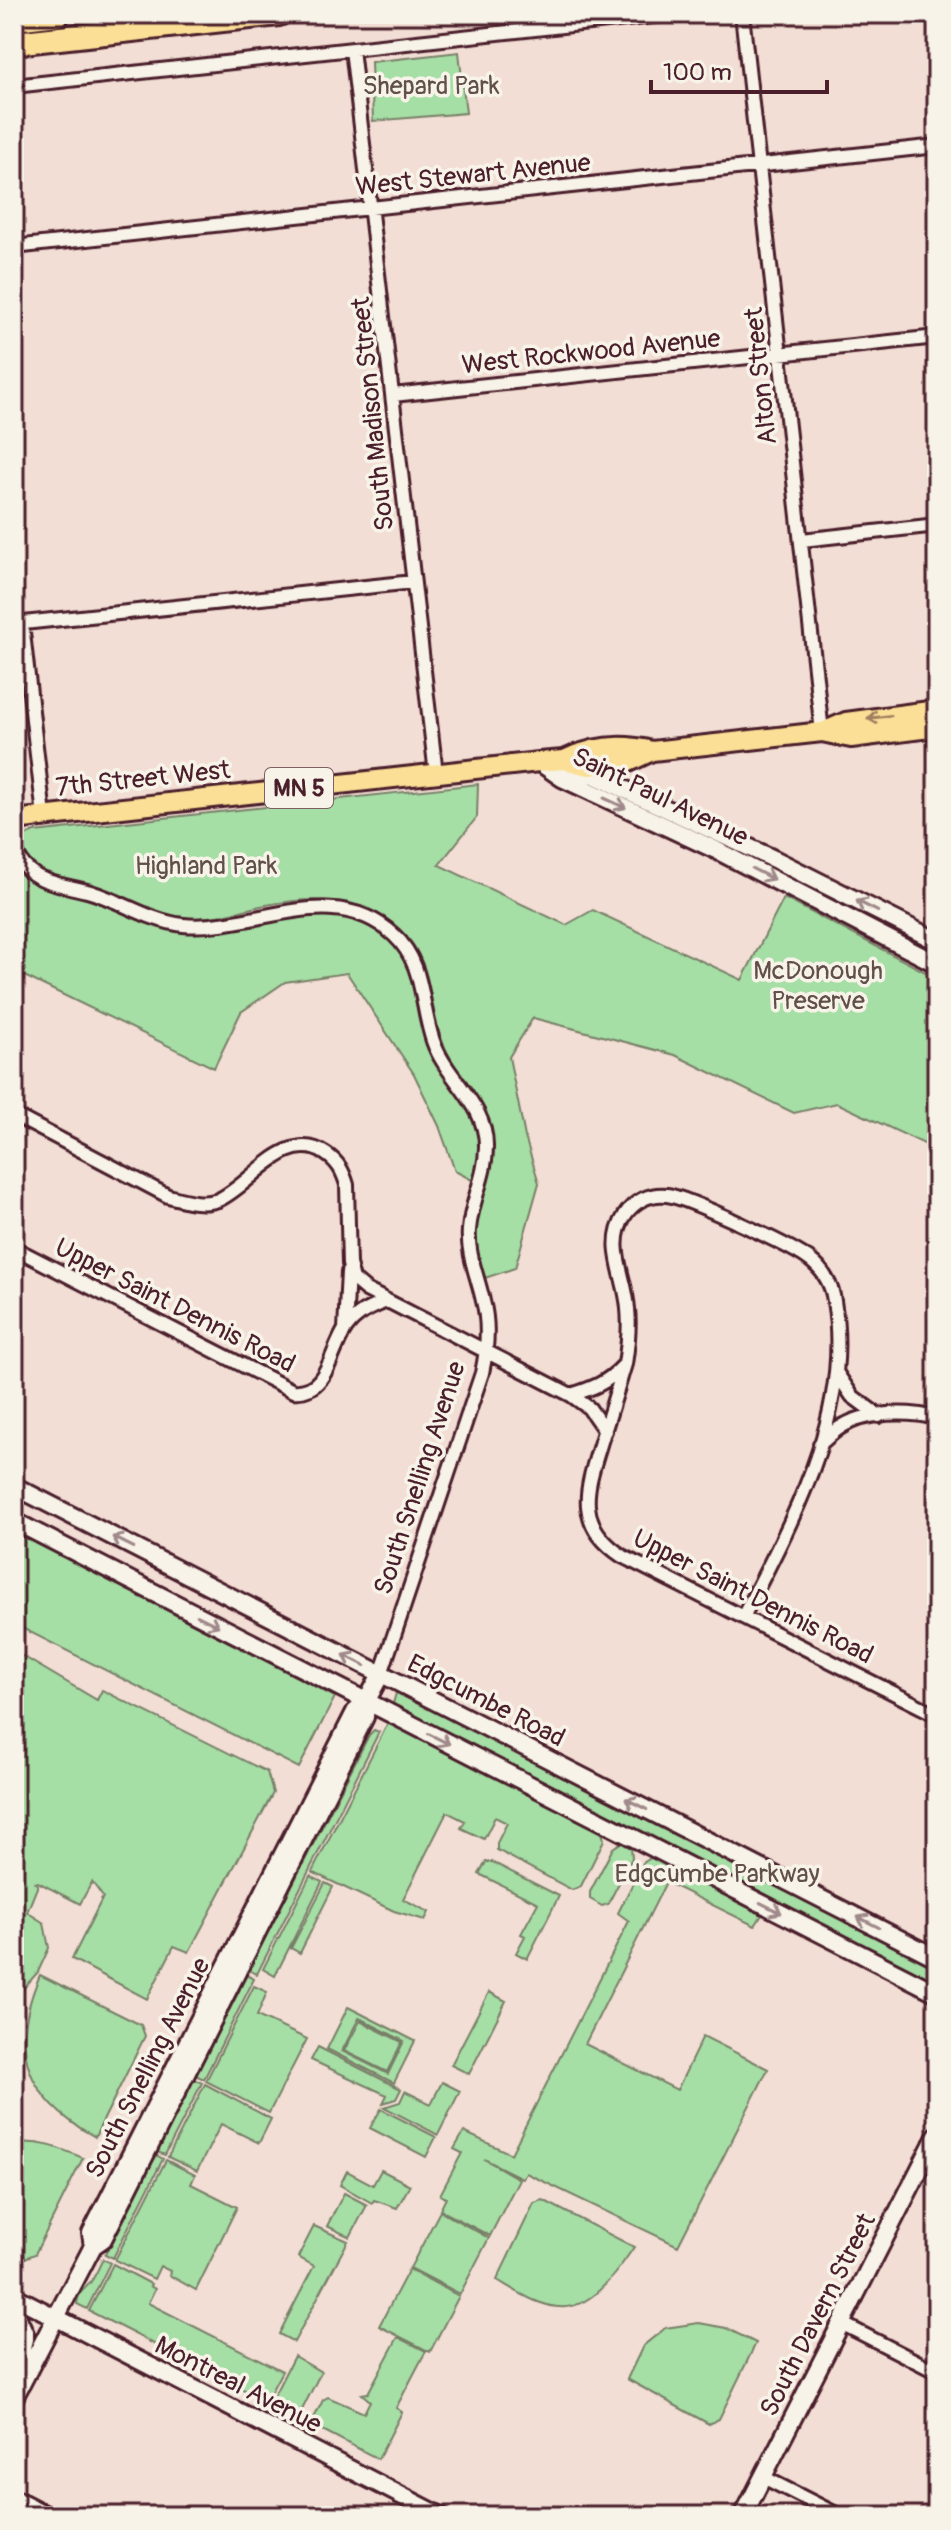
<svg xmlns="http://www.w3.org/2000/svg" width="951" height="2530" viewBox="0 0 951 2530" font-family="Pangolin,sans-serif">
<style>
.green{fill:#a5dfa5;stroke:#787f68;stroke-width:2;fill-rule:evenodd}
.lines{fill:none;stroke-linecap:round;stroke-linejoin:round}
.street-casing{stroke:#4a1f2b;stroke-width:18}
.secondary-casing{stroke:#4a1f2b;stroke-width:22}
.primary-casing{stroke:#4a1f2b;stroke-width:24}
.highway-casing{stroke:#4a1f2b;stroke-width:28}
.street{stroke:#f7f3e8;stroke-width:12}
.secondary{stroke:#f7f3e8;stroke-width:16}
.primary{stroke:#fbdf96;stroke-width:18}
.highway{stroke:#fbdf96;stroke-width:22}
.oneway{stroke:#a27f60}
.oneway2{stroke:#a0898a}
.labels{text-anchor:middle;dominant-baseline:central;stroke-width:7;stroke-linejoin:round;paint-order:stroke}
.shield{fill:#f7f3e8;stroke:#7e5f64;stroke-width:2}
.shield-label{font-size:24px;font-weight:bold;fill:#4a1f2b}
.park-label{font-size:26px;fill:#614f4a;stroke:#f7f3e8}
.street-label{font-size:26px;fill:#4a1f2b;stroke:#f7f3e8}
</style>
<rect width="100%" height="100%" fill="#f2ded4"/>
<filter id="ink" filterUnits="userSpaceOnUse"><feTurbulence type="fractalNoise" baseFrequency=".0125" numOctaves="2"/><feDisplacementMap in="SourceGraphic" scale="16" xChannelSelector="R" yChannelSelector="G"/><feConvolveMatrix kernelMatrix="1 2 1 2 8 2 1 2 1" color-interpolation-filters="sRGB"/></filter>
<g filter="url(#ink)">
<path class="green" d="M459 52 466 113 373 121 371 62Z
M478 784 477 817 439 865 566 925 593 910 742 980 784 898 937 978V1150L837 1103 794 1113 675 1055 533 1018 509 1057 525 1137 539 1183 515 1268 485 1278C480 1259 473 1239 476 1218 481 1192 496 1169 493 1142 490 1104 458 1079 444 1045 429 1012 434 973 411 942 377 896 318 895 266 905 240 910 216 919 189 918 154 915 124 894 91 886 63 878 32 878 21 846L25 836 34 832Z
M14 862C35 895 59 890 93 899 131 910 154 929 196 932 221 934 244 925 268 919 309 910 362 910 393 943 422 974 416 1019 433 1056 457 1106 494 1118 474 1181L455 1171 439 1126 414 1074 347 973 285 982 241 1012 214 1068 14 971Z
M14 1528 335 1697 299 1768 14 1624Z
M14 1651 97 1700 102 1690 267 1772 273 1793 189 1952 174 1946 147 1999 72 1959 103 1897 92 1882 80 1904 38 1882 35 1883 38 1885 27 1912 44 1923 49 1948 38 1972 14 1999Z
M400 1679 937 1952V2002L763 1913 755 1926 666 1882 585 2044 677 2090 703 2036 768 2069 678 2246 526 2173 522 2178 484 2159 519 2179 490 2236 440 2210 446 2198 440 2195 462 2153 454 2149 464 2132 511 2154 629 1921 618 1913 643 1863 652 1857 631 1847 632 1858 608 1904 602 1906 590 1899V1892L613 1848 622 1842 602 1832 604 1840 581 1886 572 1890 497 1850V1843L507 1823 495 1817 484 1839 461 1828 465 1821 447 1812 403 1899 429 1912 425 1920 394 1911 312 1872 387 1725Z
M374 1730 379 1732 257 1974 244 1968 248 1961 256 1956 369 1735Z
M486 1862H492L559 1896 527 1959 516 1953 525 1936 521 1934 538 1903 479 1874Z
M310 1876 322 1882 275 1976 263 1969Z
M325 1883 333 1887 300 1953 291 1948Z
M242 1973 254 1979 204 2079 191 2073 195 2066 203 2061 240 1989 239 1979Z
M40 1975 141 2025 145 2036 95 2137C25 2098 8 2049 40 1975Z
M254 1986 267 1992 257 2016 307 2039 269 2113 206 2081Z
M489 1992 506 2001 469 2074 451 2065Z
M348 2007 415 2041 394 2083 327 2049ZM359 2018 404 2041 388 2074 342 2051Z
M360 2021 402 2042 387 2072 344 2051Z
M318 2047 401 2089 396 2099 383 2103 387 2095 311 2060Z
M189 2077 202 2083 165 2155 157 2152 186 2094 185 2085Z
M442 2082 460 2091 438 2135 384 2107 400 2102 405 2091 431 2104Z
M205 2084 271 2119 259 2143 221 2124 197 2171 168 2157Z
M381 2109 436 2137 426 2157 370 2128Z
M14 2143C40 2140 60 2148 83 2158L35 2254 25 2258 14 2252Z
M156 2155 163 2159 113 2258 105 2254Z
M166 2160 195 2175 191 2184 237 2207 196 2290 169 2275 170 2271 160 2266 154 2279 115 2260Z
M381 2170 410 2185 397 2208 374 2200 372 2203 340 2185 347 2171 373 2185Z
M344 2193 367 2205 350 2237 327 2226Z
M543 2200 634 2247C619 2269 595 2305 566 2307 542 2309 516 2291 497 2280L534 2203Z
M440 2211 489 2238 460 2294 410 2268Z
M314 2226 348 2241 294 2342 279 2334 314 2266 298 2257Z
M103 2259 110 2263 87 2309 77 2304C78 2290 86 2290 92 2280 97 2273 99 2266 103 2259Z
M113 2264 151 2284 150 2286 155 2289 148 2303 282 2371 266 2401 89 2311Z
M409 2269 459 2296 430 2352 379 2326Z
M699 2323 726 2328 756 2343 719 2419 709 2424 627 2379 643 2346 665 2328Z
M398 2337 426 2351 396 2408 402 2412 378 2459 311 2424 323 2400 328 2397 364 2413 370 2401 362 2394 368 2393Z
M294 2356 321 2372 298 2418 270 2403Z"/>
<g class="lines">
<defs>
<path id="street" d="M742 14 822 732
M352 49 436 774
M14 86 672 14
M14 247 937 146
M393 395 937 337
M802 540 937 525
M14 624 413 582
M22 624 44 816
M14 847C26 883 56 883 87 891 120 900 149 921 183 925 253 932 333 878 394 935 425 964 420 1003 433 1041 446 1079 487 1104 486 1147 486 1176 471 1201 469 1230 467 1254 478 1277 483 1301 489 1323 487 1350 482 1373L381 1674
M14 1115 168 1196C184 1200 202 1206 218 1200 252 1185 286 1127 326 1154 338 1162 343 1171 347 1185L349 1264 353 1279 366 1290 571 1395 589 1408 605 1431
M14 1248 293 1391C328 1394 330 1351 346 1328 356 1314 371 1307 387 1301
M345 1329 348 1272
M836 1372 852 1396 879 1416
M571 1395C593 1388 607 1383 623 1366
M820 1444C827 1438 833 1432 841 1427 866 1411 909 1411 937 1418
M743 1617C792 1520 853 1414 834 1301 832 1285 823 1270 810 1260 794 1247 686 1197 667 1195 650 1193 634 1201 625 1215 605 1246 626 1276 628 1309 630 1327 628 1345 625 1364 618 1387 611 1411 603 1435 588 1485 571 1522 622 1556L937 1715
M841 2323 937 2372
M763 2477 840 2516
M14 2496 52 2516"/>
<path id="secondary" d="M539 762 562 778 716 850 937 964
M572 770 594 775 776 860 937 941
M14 1486 937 1958
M14 1521 937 1993
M93 2246 91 2233 355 1712 366 1702 381 1674
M14 2296 441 2516
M14 2309 25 2334 14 2388
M14 2398 93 2246 103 2239 365 1717 366 1702
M743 2516 937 2135"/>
<path id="primary" d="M823 732 846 722 937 710
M564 760C593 746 621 743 652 751L822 732 851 738 937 727
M14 820 539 762 564 760 589 766 629 762 652 751"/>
<path id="highway" d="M14 19 58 14
M14 43 279 14"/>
</defs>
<use href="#street" class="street-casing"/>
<use href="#secondary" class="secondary-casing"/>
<use href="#primary" class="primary-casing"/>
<use href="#highway" class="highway-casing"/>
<use href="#street" class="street"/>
<use href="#secondary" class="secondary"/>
<use href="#primary" class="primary"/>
<use href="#highway" class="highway"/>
</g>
<defs><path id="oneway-shaft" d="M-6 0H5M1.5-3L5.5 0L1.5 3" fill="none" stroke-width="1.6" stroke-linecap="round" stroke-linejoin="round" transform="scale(2)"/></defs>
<use class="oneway" href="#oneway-shaft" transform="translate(879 717) rotate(173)"/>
<g class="oneway2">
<use href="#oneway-shaft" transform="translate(615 803) rotate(25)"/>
<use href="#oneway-shaft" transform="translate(763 874) rotate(27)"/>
<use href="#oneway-shaft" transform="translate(867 906) rotate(-153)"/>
<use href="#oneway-shaft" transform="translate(123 1542) rotate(-153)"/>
<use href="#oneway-shaft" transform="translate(208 1621) rotate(27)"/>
<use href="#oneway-shaft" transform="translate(354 1660) rotate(-153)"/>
<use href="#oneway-shaft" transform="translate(439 1739) rotate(27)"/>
<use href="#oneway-shaft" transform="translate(636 1804) rotate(-153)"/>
<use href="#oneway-shaft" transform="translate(771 1908) rotate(27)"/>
<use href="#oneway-shaft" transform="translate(868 1922) rotate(-153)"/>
</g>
</g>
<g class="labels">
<rect class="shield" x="265" y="768" width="68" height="40" rx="6"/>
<g class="shield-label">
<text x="299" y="788">MN 5</text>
</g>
<g class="park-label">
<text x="431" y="86">Shepard Park</text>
<text x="206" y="866">Highland Park</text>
<text x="818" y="971">McDonough<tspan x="818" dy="30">Preserve</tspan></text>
<text x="717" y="1874">Edgcumbe Parkway</text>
</g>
<g class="street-label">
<text transform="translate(473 175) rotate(-6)">West Stewart Avenue</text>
<text transform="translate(591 352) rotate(-6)">West Rockwood Avenue</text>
<text transform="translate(761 376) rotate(-96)">Alton Street</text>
<text transform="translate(373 414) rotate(-96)">South Madison Street</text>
<text transform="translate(143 779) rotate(-6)">7th Street West</text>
<text transform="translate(660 797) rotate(26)">Saint Paul Avenue</text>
<text transform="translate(175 1306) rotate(27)">Upper Saint Dennis Road</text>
<text transform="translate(420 1478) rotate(-72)">South Snelling Avenue</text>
<text transform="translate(753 1597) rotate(27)">Upper Saint Dennis Road</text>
<text transform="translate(486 1701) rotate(27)">Edgcumbe Road</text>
<text transform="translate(148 2068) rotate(-63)">South Snelling Avenue</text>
<text transform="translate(818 2315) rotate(-63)">South Davern Street</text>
<text transform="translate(238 2385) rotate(27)">Montreal Avenue</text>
</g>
</g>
<rect width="951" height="2530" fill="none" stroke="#f7f3e8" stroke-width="48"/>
<rect x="24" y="24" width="903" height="2482" fill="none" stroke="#4a1f2b" stroke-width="3" filter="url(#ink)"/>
<path d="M651 80v12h176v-12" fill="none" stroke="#4a1f2b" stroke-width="4"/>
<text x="663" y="80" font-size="24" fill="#4a1f2b" stroke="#f7f3e8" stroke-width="6" paint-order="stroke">100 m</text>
</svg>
